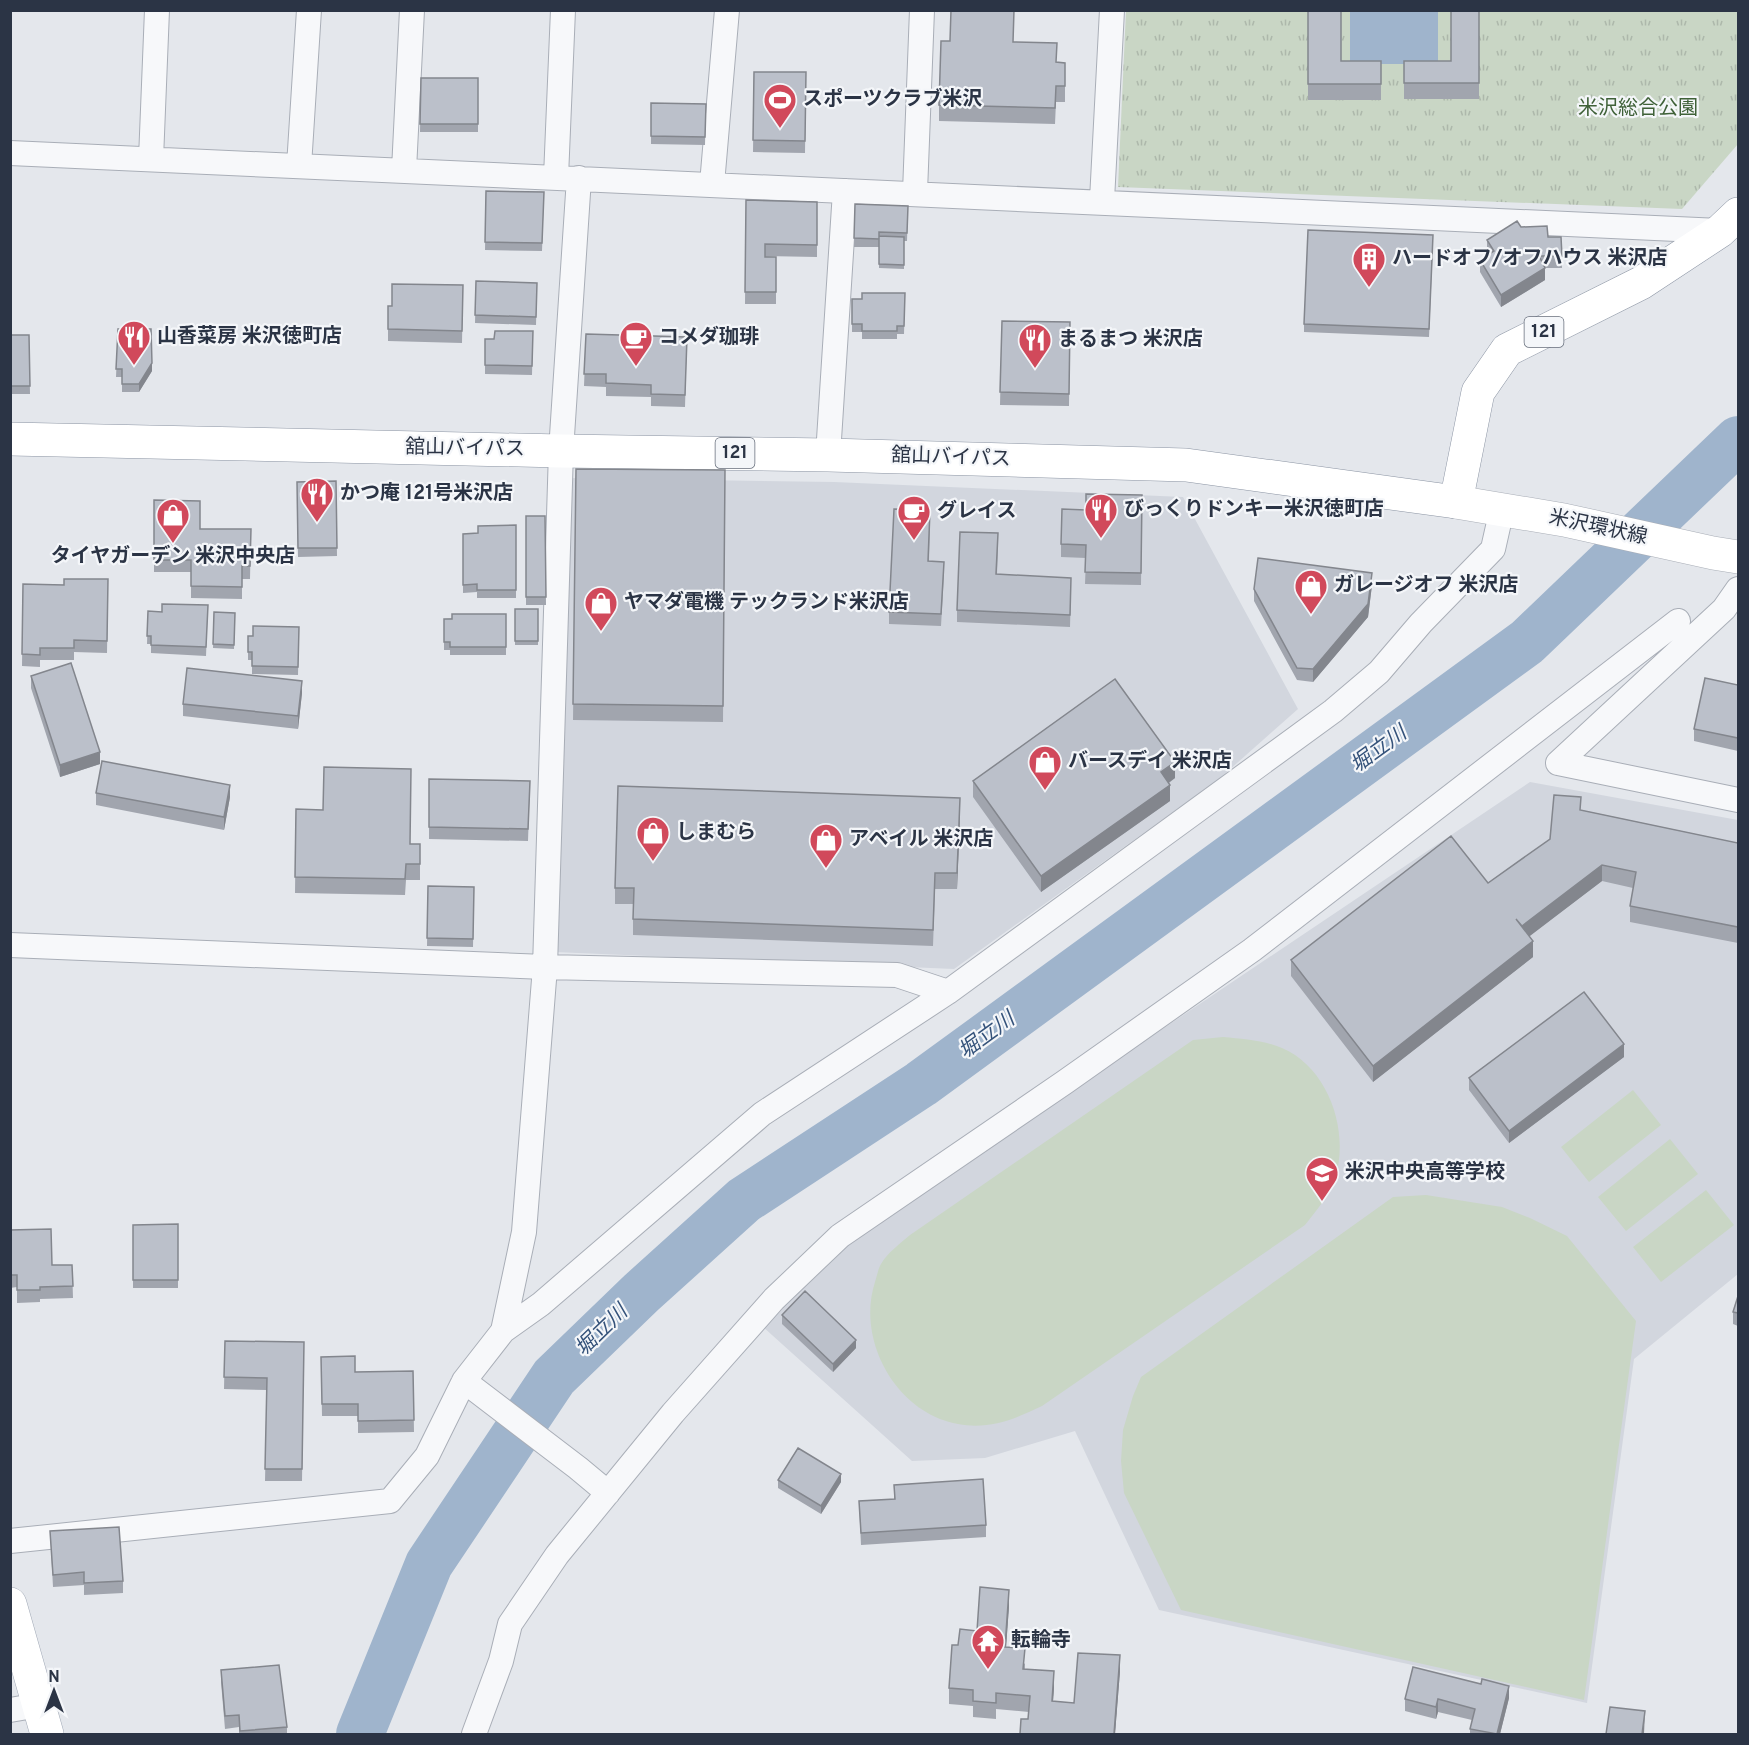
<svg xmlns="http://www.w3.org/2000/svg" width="1749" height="1745" viewBox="0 0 1749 1745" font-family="Overpass,'Noto Sans JP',sans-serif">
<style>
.built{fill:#d2d6de}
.grass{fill:url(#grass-tufts)}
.garden{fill:#c9d6c5}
.water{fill:#9fb4cc}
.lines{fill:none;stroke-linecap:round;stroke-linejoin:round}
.river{stroke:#9fb4cc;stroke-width:48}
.street-casing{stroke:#a9aeb7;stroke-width:26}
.secondary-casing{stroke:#a9aeb7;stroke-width:34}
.primary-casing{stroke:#a3abb8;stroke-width:34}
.highway-casing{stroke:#8b94a3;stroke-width:34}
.street{stroke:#f7f8fa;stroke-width:24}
.secondary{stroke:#fff;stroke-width:33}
.primary{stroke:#fff;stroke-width:33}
.highway{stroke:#fff;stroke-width:33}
.wall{fill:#a1a5ae}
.shaded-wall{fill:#83868d}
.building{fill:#bbc0ca;stroke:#83868d;stroke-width:1.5}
.labels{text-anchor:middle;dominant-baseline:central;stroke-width:4.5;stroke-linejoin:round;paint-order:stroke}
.shield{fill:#f4f6f9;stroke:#676e7b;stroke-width:1.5}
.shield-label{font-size:18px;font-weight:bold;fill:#2b3445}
.poi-label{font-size:20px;font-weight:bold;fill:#2b3445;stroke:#f4f6f9;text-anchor:start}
.park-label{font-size:20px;fill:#3f6138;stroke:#f4f6f9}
.street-label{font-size:20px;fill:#2b3445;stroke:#f4f6f9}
.water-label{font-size:21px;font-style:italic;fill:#34527a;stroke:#f4f6f9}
</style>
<defs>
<pattern id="grass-tufts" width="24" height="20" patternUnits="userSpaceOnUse" patternTransform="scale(1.5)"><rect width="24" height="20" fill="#c9d6c5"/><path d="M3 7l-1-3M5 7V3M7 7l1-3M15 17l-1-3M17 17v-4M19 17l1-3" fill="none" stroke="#adb8ab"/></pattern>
</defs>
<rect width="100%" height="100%" fill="#e4e7ec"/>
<path class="built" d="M567 478 834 482 1183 497 1298 709 1219 779 954 969 555 952Z
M1530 782 1738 820V1274L1634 1359 1587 1703 1159 1610 1075 1431 985 1458 912 1461 762 1326 841 1245Z"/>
<path class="grass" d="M1126 11H1738V144L1682 209 1118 187Z"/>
<path class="garden" d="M1223 1037C1243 1039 1263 1040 1282 1048 1329 1068 1350 1132 1335 1178 1329 1196 1316 1211 1305 1225L1042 1406C1015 1419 989 1430 958 1424 896 1413 856 1340 875 1282 877 1276 878 1269 881 1264 887 1253 901 1243 910 1235L1193 1040Z
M1633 1090 1661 1125 1589 1182 1561 1147Z
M1670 1139 1698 1174 1626 1231 1598 1197Z
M1706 1190 1734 1225 1661 1282 1633 1247Z
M1426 1195 1502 1207 1530 1218 1567 1236 1636 1321 1584 1700 1181 1610 1124 1493 1121 1461 1123 1430 1133 1396 1141 1377 1393 1197Z"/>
<path class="water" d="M1350 11H1438V64H1350Z"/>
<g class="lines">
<path class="river" d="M360 1734 429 1564 554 1377 641 1293 744 1200 921 1084 1527 642 1738 440"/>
<defs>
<path id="street" d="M10 153C580 177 1150 202 1720 231
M151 159 157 10
M299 166 309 10
M404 170 412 10
M556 177 563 10
M712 184 727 10
M915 192 922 10
M1102 200 1112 10
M828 455 845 191
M1558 763 1724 609 1738 589
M1558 763 1738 800
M10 945 545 967 897 975 948 992
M503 1331 524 1232 545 967 561 451 579 178
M464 1381 578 1468 608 1493
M10 1541 390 1501 427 1456 464 1381 503 1331 541 1304 762 1114 948 992 1333 711 1379 672 1421 623 1493 549 1502 509
M10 1710 39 1705
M474 1734 501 1661 510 1624 557 1555 673 1413 774 1299 840 1236 1065 1082 1252 950 1678 621"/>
<path id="secondary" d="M1456 502 1564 520 1713 553 1738 557"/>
<path id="primary" d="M10 1604 47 1734"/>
<path id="highway" d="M10 439 561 451 828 455 1186 465 1456 502 1478 392 1507 350 1641 283 1720 231 1738 214"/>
</defs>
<use href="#street" class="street-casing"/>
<use href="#secondary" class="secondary-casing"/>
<use href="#primary" class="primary-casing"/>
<use href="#highway" class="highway-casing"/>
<use href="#street" class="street"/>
<use href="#secondary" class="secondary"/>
<use href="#primary" class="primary"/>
<use href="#highway" class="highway"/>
</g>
<path class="wall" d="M1308 10 1341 61H1381V100H1308Z
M1479 10V99H1404V61H1451Z
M1013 42 1056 62 1065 63V102H1056L1055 124 939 121V105Z
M754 72H806L805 153 753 152Z
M421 78H478V132H420Z
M651 103 706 104 705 145 651 144Z
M486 191 544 192 542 251 485 250Z
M746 200 817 202V257L765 256 776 257V304H745Z
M855 204 908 206 907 241H904V269L879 268V242V247H854Z
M1521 227 1548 237H1561L1562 268H1545V280L1501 307 1480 272V260L1489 254 1487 252V240Z
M1433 243 1429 337 1304 332V324Z
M476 281 537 283 536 325 475 323Z
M463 285 462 343 388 341V306H392Z
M905 293 904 334H897V339H862V332H852V299H862Z
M1002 321 1070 322 1069 406 1000 405Z
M118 329 152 371 139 392H122V377H116Z
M533 331 532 375 485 374V339H494Z
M586 334 687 337 685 407 651 406V397L606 396V387L584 386Z
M10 335H29L30 394H10Z
M576 469 725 470 723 722 573 720Z
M336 481 337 556 298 557 297 482Z
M1142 495 1141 585 1085 584 1086 558 1061 557V544L1086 510Z
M154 500 200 529H251L250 579H242V599L191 598V572H154Z
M526 516H545L546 605H526Z
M930 522 929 561 944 574 941 626 889 624V612Z
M516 525V598H477V592L463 593V534L478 533Z
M998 545 997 574 1071 590 1070 627 957 622V610Z
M108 579 107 653 74 652V660H40V667L22 666 23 584 64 585Z
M1372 585 1368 617 1313 682 1297 680 1254 601V589Z
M208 605 206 656 151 653V644H147L148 611 162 612Z
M515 609H538V645H515Z
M214 612 235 613 234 649 213 648Z
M506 614V655H450V650H444V619Z
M299 627 298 675 252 674V660H248V636H253Z
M31 676 100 764 60 777 31 688Z
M1738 685V751L1694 741V729Z
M302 693 298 729 183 716V704Z
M1175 778 1169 783 1170 801 1041 892 973 797V781Z
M429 779 530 781 528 841 429 839Z
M96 793 230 797 224 830 96 805Z
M296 809 410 844H420V880H406L405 895 295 893Z
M1581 810 1738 843V943L1630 922V906L1633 888 1602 881 1529 936 1533 957 1373 1082 1291 976V960L1488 883 1550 839Z
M960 814 957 889H935L933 946 633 935V904H615V888Z
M428 886 474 887 473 947 427 946Z
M1624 1057 1509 1143 1469 1090V1078Z
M178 1224V1288H133V1225Z
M10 1230 52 1265H72L73 1298 40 1299V1302L17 1303V1287L10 1288Z
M1738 1296V1326L1733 1324V1312Z
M782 1315 856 1348 833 1372 782 1324Z
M225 1341 304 1342 302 1481H265L267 1390 224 1389Z
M321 1357 355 1372 413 1371 414 1432 358 1433V1416H322Z
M778 1480 841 1482 821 1514 778 1488Z
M894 1485 986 1525V1537L861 1545 859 1501 894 1499Z
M50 1531 123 1581V1593L84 1595V1585L53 1587Z
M1009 1606 1006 1647 1025 1664V1669L1054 1687 1053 1701 1074 1703 1120 1671 1115 1734H1020L1028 1719 1029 1712 996 1709V1719L973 1717V1706L949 1704V1688L958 1645Z
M221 1670 287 1727V1734H239V1727L225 1729 221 1682Z
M1481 1684 1509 1698 1500 1734H1470V1729L1472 1720 1438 1712 1436 1719 1405 1711V1699Z"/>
<path class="shaded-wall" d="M1545 268V280L1501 307V295Z
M152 363V371L139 392V384Z
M1372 573V585L1368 617 1313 682V669Z
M302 681V693L298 729V716Z
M100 752V764L60 777V765Z
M1175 762V778L1161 788V772Z
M230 785V797L224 830V817Z
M1170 785V801L1041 892V876Z
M960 798V814L957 889V873Z
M1602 865V881L1522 942V926Z
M1533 941V957L1373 1082V1066Z
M1624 1044V1057L1509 1143V1131Z
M856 1340V1348L833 1372V1364Z
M841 1474V1482L821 1514V1506Z
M1009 1590V1606L1005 1663V1647Z
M1120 1655V1671L1115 1734H1114Z
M1054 1671V1687L1052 1717V1701Z
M1509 1686V1698L1500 1734H1497Z
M1438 1699V1712L1436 1719V1707Z
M1645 1711 1644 1734H1642Z"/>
<path class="building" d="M951 10H1014L1013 42 1057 43 1056 62 1065 63V86H1056L1055 108 939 105 941 41H950Z
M1308 10H1341V61H1381V84H1308Z
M1451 10H1479V83H1404V61H1451Z
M754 72H806L805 141 753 140Z
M421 78H478V124H420Z
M651 103 706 104 705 137 651 136Z
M486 191 544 192 542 243 485 242Z
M746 200 817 202V245L765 244V257H776V292H745Z
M855 204 908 206 907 233 879 232V239L854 238Z
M1517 221 1521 227 1547 226 1548 237H1561L1562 256H1539L1545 268 1501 295 1480 260 1494 251 1487 240Z
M1308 230 1433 235 1429 329 1304 324Z
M879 236 904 237V265L879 264Z
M476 281 537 283 536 317 475 315Z
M392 284 463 285 462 331 388 329V306H392Z
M862 293H905L904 326H897V331H862V324H852V299H862Z
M1002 321 1070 322 1069 394 1000 392Z
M118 329H151L152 363 139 384H122V369H116Z
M495 331H533L532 366 485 365V339H494Z
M586 334 687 337 685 395 651 394V385L606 383V374H584Z
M10 335H29L30 386H10Z
M576 469 725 470 723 706 573 704Z
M336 481 337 548H298L297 482Z
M1086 494 1142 495 1141 573 1085 572 1086 545 1061 544 1062 509 1086 510Z
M154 500 200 501V529H251L250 566H242V587L191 586V560H154Z
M894 509 930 510 928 561 944 562 941 614 889 612Z
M526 516H545L546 597H526Z
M516 525V590H477V584L463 585V534L478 533V526Z
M960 532 998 533 996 574 1071 578 1070 615 957 610Z
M1258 558 1372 573 1368 604 1313 669 1297 668 1254 589Z
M64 579H108L107 641 74 640V648H40V655L22 654 23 584 64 585Z
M162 604 208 605 206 647 151 645V636H147L148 611 162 612Z
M515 609H538V641H515Z
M214 612 235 613 234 645 213 644Z
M452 614H506V647H450V642H444V619H452Z
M253 626 299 627 298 667 252 666V652H248V636H253Z
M71 663 100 752 60 765 31 676Z
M187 668 302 681 298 716 183 704Z
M1705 678 1738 685V738L1694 729Z
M1115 679 1175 762 1161 772 1170 785 1041 876 973 781Z
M102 761 230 785 224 817 96 793Z
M324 767 411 769 410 844H420V864H406L405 879 295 877 296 809 323 810Z
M429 779 530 781 528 829 429 827Z
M618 786 960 798 957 873H935L933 930 633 919 634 888H615Z
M1554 795 1581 797 1580 810 1738 843V927L1630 906 1636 872 1602 865 1522 926 1516 919 1533 941 1373 1066 1291 960 1451 836 1488 883 1550 839Z
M428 886 474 887 473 939 427 938Z
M1584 992 1624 1044 1509 1131 1469 1078Z
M178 1224V1280H133V1225Z
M51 1229 52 1265H72L73 1286 40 1287V1290H17V1275H10V1230Z
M805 1291 856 1340 833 1364 782 1315Z
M1738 1296V1313L1733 1312Z
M225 1341 304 1342 302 1469H265L267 1378 224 1377Z
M355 1356V1372L413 1371 414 1420 358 1421V1404H322L321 1357Z
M798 1448 841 1474 821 1506 778 1480Z
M983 1479 986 1525 861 1533 859 1501 895 1499 894 1485Z
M119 1527 123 1581 84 1583V1572L53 1575 50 1531Z
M980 1587 1009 1590 1005 1647 1025 1648 1023 1669 1054 1671 1052 1701 1074 1703 1078 1653 1120 1655 1114 1734H1020L1021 1719H1028L1030 1696 996 1693V1703L973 1701V1690L949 1688 952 1645H958L960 1629 977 1631Z
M279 1665 287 1727 240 1731 239 1715 225 1716 221 1670Z
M1413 1667 1481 1684 1482 1679 1509 1686 1497 1734 1470 1729 1475 1709 1438 1699 1436 1707 1405 1699Z
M1610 1707 1645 1711 1642 1734H1606Z"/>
<defs>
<symbol id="stadium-pin" viewBox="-11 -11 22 30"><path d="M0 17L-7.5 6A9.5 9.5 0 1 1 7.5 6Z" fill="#d1495b" stroke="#f4f6f9"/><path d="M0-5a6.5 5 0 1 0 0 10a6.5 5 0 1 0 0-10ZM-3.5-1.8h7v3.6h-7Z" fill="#fff"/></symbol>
<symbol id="building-pin" viewBox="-11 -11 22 30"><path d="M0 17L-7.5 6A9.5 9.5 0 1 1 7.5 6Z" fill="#d1495b" stroke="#f4f6f9"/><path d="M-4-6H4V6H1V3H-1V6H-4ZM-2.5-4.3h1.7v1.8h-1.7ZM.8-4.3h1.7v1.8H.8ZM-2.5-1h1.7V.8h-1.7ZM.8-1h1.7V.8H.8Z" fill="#fff"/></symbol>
<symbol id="restaurant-pin" viewBox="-11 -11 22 30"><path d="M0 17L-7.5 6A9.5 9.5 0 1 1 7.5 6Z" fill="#d1495b" stroke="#f4f6f9"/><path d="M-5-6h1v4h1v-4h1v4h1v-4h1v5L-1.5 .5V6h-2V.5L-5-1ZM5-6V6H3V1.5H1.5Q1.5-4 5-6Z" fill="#fff"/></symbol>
<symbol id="cafe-pin" viewBox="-11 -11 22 30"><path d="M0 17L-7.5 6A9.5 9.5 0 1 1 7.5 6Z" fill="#d1495b" stroke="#f4f6f9"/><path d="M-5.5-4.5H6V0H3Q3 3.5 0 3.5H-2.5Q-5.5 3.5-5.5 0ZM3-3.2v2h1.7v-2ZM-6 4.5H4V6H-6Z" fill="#fff"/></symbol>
<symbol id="shop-pin" viewBox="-11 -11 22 30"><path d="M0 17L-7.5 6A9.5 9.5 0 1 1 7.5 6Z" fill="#d1495b" stroke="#f4f6f9"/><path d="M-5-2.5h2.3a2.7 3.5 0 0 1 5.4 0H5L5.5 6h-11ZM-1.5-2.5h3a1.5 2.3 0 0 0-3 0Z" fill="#fff"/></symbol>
<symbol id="school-pin" viewBox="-11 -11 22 30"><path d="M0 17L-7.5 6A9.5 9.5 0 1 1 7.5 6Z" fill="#d1495b" stroke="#f4f6f9"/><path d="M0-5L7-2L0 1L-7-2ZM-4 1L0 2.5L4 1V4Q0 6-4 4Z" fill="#fff"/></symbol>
<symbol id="temple-pin" viewBox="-11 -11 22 30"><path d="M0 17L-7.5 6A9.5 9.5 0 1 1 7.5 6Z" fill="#d1495b" stroke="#f4f6f9"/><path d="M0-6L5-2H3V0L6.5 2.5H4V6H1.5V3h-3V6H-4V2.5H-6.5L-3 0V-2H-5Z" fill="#fff"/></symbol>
</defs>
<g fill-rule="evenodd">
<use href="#stadium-pin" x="761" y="81" width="38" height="52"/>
<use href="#building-pin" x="1350" y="240" width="38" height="52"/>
<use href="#restaurant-pin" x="115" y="318" width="38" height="52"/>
<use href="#cafe-pin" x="617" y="319" width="38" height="52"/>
<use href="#restaurant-pin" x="1016" y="321" width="38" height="52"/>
<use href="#restaurant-pin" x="298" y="475" width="38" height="52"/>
<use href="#restaurant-pin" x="1082" y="491" width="38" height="52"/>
<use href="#cafe-pin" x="895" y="493" width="38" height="52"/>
<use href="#shop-pin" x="154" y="496" width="38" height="52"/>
<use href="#shop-pin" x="1292" y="567" width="38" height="52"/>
<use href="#shop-pin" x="582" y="584" width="38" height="52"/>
<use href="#shop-pin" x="1026" y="743" width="38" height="52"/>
<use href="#shop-pin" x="634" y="814" width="38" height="52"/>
<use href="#shop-pin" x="807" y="821" width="38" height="52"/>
<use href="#school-pin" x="1303" y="1154" width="38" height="52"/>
<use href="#temple-pin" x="969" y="1622" width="38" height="52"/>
</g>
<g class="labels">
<g class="shield">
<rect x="1524.5" y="317" width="39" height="30" rx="4.5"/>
<rect x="715.5" y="438" width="39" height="30" rx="4.5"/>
</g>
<g class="shield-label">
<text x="1544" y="332">121</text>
<text x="735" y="453">121</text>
</g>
<g class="poi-label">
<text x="803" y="100">スポーツクラブ米沢</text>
<text x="1392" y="259">ハードオフ/オフハウス 米沢店</text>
<text x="157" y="337">山香菜房 米沢徳町店</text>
<text x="659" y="338">コメダ珈琲</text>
<text x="1058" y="340">まるまつ 米沢店</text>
<text x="340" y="494">かつ庵 121号米沢店</text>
<text x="1124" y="510">びっくりドンキー米沢徳町店</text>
<text x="937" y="512">グレイス</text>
<text x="173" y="557" text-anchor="middle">タイヤガーデン 米沢中央店</text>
<text x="1334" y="586">ガレージオフ 米沢店</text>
<text x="624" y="603">ヤマダ電機 テックランド米沢店</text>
<text x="1068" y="762">バースデイ 米沢店</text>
<text x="676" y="833">しまむら</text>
<text x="849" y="840">アベイル 米沢店</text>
<text x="1345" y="1173">米沢中央高等学校</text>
<text x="1011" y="1641">転輪寺</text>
</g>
<g class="park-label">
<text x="1638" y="109">米沢総合公園</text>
</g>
<g class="street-label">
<text transform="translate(465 449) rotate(1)">舘山バイパス</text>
<text transform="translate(951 458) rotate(2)">舘山バイパス</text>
<text transform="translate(1598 528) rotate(12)">米沢環状線</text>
</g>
<g class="water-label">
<text transform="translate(1379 750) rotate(-36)">堀立川</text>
<text transform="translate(987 1036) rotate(-36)">堀立川</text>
<text transform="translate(602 1331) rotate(-44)">堀立川</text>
</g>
</g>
<rect width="1749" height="1745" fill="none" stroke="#2b3445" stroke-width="24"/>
<g transform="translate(54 1691)" stroke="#f4f6f9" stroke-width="4.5" paint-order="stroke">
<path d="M0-4.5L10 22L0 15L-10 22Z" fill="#2b3445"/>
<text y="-9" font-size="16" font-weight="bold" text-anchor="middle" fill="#2b3445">N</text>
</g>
</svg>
